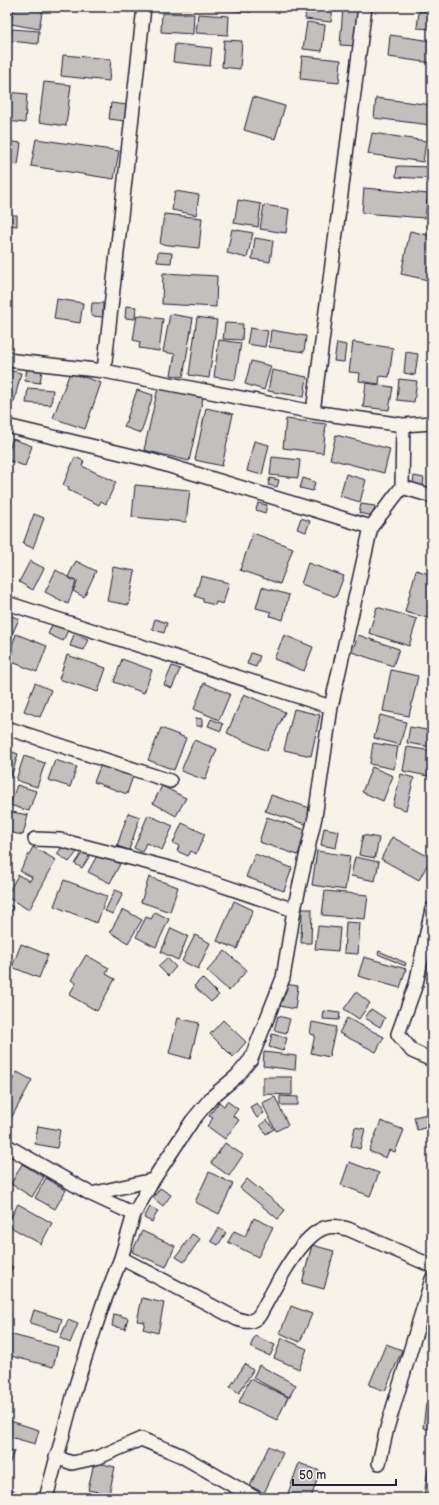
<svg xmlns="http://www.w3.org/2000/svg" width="439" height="1505" viewBox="0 0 439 1505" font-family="'Balsamiq Sans',sans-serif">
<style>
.building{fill:#c2bfbd;stroke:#22223b}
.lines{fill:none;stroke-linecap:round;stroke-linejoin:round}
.minor-casing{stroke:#22223b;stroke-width:16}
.minor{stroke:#f7f3e8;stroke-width:13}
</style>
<rect width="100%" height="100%" fill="#f7f3e8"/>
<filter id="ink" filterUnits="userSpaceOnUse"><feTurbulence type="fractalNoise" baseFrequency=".025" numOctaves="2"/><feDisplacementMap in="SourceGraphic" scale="8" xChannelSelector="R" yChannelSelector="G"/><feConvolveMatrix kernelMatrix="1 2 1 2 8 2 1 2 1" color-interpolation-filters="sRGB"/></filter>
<g filter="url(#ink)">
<path class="building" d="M14 7H43L39 29 11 24Z
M181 7H222V9L181 8Z
M225 7H252L251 12 224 10Z
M306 7H333L331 22 305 19Z
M343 7 360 9 356 46 340 45Z
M419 11 432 12V29L417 28Z
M162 13 194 14 193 34 161 32Z
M198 14 229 16 228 35 196 33Z
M307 22 325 25 322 51 303 49Z
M12 29 39 31 38 44 11 41Z
M390 35 432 41V63L388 57Z
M224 40 242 41 240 69 222 67Z
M175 44 212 48 210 66 173 62Z
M63 55 111 59 109 81 61 76Z
M302 56 341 60 339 83 300 79Z
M44 82 71 85 66 126 39 122Z
M7 92 27 94 25 123 7 121Z
M253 97 285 106 275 139 244 130Z
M376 98 432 105V152H428L431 125 374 118Z
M111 103 127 105 125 121 109 119Z
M372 133 426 141 423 162 368 154Z
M36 139 119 151 114 179 31 166Z
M7 141 21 143 18 165 7 163Z
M397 166 432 167V179L396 177Z
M364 188 428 194 425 218 362 213Z
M175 191 199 195 196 215 172 210Z
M238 200 261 204 258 227 234 223Z
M264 205 289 209 286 233 260 229Z
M164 214 202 218 199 248 160 244Z
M7 215H17V226L7 225Z
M232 229 253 233 247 258 227 253Z
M410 231 432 236V261L428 280 401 274Z
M255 238 273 241 270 262 252 259Z
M158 252 172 253 171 263 157 262Z
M163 273 217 276 216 307 162 304Z
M57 299 83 303 80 323 54 319Z
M92 303H103V317L91 316Z
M126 306 136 307 135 319 125 318Z
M170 314 193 318 183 377 171 375 175 354 163 352Z
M137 315 163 319 159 351 139 348 140 342 133 340Z
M197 317 217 320 209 378 189 375Z
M225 323 243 324 242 340 223 339Z
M250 328 268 331 265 347 247 344Z
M271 330 306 336 304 352 269 347Z
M219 340 241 343 235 380 214 377Z
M353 342 393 348 389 377 380 376 379 384 359 381 360 373 349 372Z
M337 343 346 345 344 362 334 361Z
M406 352 418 354 415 375 404 373Z
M251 361 271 366 264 390 245 384Z
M27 368 42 370 40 383 25 381Z
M7 370 21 373 14 402 7 400Z
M272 370 307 377 304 397 268 391Z
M70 372 101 383 85 429 53 418Z
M399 379 417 381 414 402 397 400Z
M366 383 393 387 389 410 363 407Z
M28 388 53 390 51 405 26 403Z
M158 388 203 398 189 461 144 450Z
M137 390 153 395 141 433 124 427Z
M206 408 233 414 222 466 195 460Z
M286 419 326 424 323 453 283 448Z
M336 435 390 449 384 473 330 459Z
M13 439 32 446 25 466 7 460V454Z
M254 441 269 445 262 475 247 471Z
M75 457 84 461 82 466 116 482 106 504 101 501 99 505 68 490 69 488 63 485Z
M272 457 300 460 298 478 270 475Z
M346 474 366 480 360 502 340 496Z
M414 476 424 478 423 486 413 483Z
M270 478 279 480 277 487 268 485Z
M303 478 315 482 313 491 300 488Z
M135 485 190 490 186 522 132 517Z
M258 503 267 505 265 513 256 510Z
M361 504 375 506 373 516 359 513Z
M34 514 44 518 33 548 23 544Z
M301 518 310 521 306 532 297 529Z
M253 533 293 548 280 584 240 570Z
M30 561 44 568 33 590 19 582Z
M76 561 96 571 84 597 73 591 78 581 68 577Z
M308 563 344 576 336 597 301 584Z
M113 567 135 571 129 605 107 601Z
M56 570 76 582 68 604 45 592Z
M416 570 432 575V601L428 618 405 612Z
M201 576 229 583 223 604 216 602 215 605 203 602V599L195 596Z
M262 587 289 595 283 620 270 616 271 612 256 608Z
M377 607 417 619 409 646 369 633Z
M7 614 19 619 10 639 7 637Z
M155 619 167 623 164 633 152 629Z
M53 623 68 630 63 641 48 634Z
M16 634 47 646 37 672 7 660Z
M74 634 88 639 84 650 70 646Z
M284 635 313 647 304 671 274 659Z
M358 635 399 649 393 666 352 652Z
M251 653 260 656 256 667 247 664Z
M67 655 106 668 98 692 59 679Z
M122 659 152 670 144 693 114 682Z
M172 666 180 669 172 688 164 685Z
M391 670 418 676 409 716 383 711Z
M35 683 51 690 40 717 24 711Z
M204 683 230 694 219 720 194 709Z
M244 694 285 712 267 751 227 733Z
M294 709 320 715 311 756 284 750Z
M380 715 406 722 400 745 374 738Z
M196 718 202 719V726H196Z
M211 719 223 724 221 731 208 726Z
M410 727 432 731V747L407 743Z
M161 728 186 738 174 770 148 760Z
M194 740 217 749 205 780 181 771Z
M373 743 398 747 394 769 370 764Z
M407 747 432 751 428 776 403 771Z
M7 750 18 754 11 778 7 777Z
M24 756 45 763 37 787 16 780Z
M55 760 77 767 70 787 48 780Z
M101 764 133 776 127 794 94 782Z
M372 767 393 776 383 801 362 792Z
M401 774 414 778 406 810 393 806Z
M17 785 36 791 29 811 10 805Z
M162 786 186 798 176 816 153 803Z
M271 795 313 809 308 825 265 811Z
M7 811 28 815 23 835 7 832Z
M128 813 140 817 129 850 117 846Z
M148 815 173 826 162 850 146 843 142 852 134 848Z
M267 817 306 830 298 855 259 842Z
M182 823 205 834 196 854 191 851 188 856 177 851 179 846 173 843Z
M324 828 339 831 336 848 321 845Z
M363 835 379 838 375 858 359 855Z
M392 837 431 858 419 880 381 859Z
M65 843 77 852 69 862 57 854Z
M33 847 56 860 29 910 7 897V895L18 875 30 881 32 877 20 871Z
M84 850 91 854 82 868 75 864Z
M317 851 350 856 345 890 312 885Z
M99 852 120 864 110 883 88 872Z
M255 854 292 868 284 891 246 877Z
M355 857 379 862 375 881 351 876Z
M149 877 178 887 170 912 141 902Z
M64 880 107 896 97 923 54 906Z
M115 890 123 893 113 914 105 911Z
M325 891 368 895 365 919 322 915Z
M234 901 253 910 237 949 217 941Z
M7 903 13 907 7 918Z
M123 909 142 920 128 943 110 932Z
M302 909H312L311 943H301Z
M155 912 169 919 156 947 136 937 146 917 151 919Z
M346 922 360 923 358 954 344 953Z
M318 926 340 928 338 951 315 949Z
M171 928 188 936 178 960 161 952Z
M195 935 210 943 198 969 182 961Z
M21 944 48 955 39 978 12 967Z
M225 951 247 970 229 991 207 971Z
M379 951 406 963 405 966 378 954Z
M86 955 109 968 106 974 115 979 97 1011 69 995 76 983 71 980Z
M364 957 406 969 400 988 358 976Z
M167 958 176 967 168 976 158 966Z
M202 978 219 995 211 1002 194 986Z
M284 984 298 986 295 1009 280 1006Z
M356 992 370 1003 359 1019 344 1009Z
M371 1009 385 1018 380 1027 365 1018Z
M324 1011 340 1013 339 1020 323 1019Z
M278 1016 290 1019 286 1033 274 1030Z
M178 1018 199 1023 190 1059 169 1053Z
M347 1018 384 1037 376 1052 339 1033Z
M223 1020 246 1042 233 1057 210 1034Z
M312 1022 336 1027 329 1057 311 1053 315 1035 310 1034Z
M272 1034 287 1038 283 1051 269 1047Z
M264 1052 296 1056 295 1070 263 1066Z
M17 1072 32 1080 8 1124 7 1090Z
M263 1077H292V1095L263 1094Z
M280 1096 298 1097V1105H280Z
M275 1097 288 1125 276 1131 262 1103Z
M227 1101 238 1109 233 1116 239 1120 225 1139 207 1126 213 1118 209 1116 219 1102 224 1106Z
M257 1103 264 1113 257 1118 250 1107Z
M432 1113V1126L417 1130 414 1117Z
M267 1120 274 1129 266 1134 260 1125Z
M381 1121 404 1130 395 1152 389 1150 386 1158 369 1151Z
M38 1126 60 1130 57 1148 35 1144Z
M355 1127 365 1129 360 1149 351 1146Z
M225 1143 243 1155 229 1176 211 1163Z
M349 1162 379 1173 370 1196 341 1185Z
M22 1164 44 1177 32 1197 11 1184Z
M209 1172 233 1184 219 1214 195 1202Z
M46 1178 66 1190 55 1209 35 1198Z
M247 1179 285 1210 278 1219 240 1188Z
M160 1188 171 1195 163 1206 153 1198Z
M18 1204 52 1223 41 1244 7 1225Z
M150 1207 158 1211 152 1222 144 1218Z
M254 1218 273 1227 258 1257 228 1242 234 1231 245 1236Z
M219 1228 226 1233 218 1245 211 1241Z
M142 1231 175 1246 166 1267 132 1252Z
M192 1234 200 1239 184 1262 176 1257Z
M312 1245 334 1251 324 1289 302 1283Z
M7 1264 13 1267 7 1277Z
M142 1298 164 1303 158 1333 143 1329 145 1322 137 1321Z
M291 1306 312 1314 300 1342 280 1333Z
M34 1310 62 1319 58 1332 30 1323Z
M114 1314 128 1318 125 1329 112 1326Z
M68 1320 78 1324 70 1343 60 1338Z
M9 1334 58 1347 53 1367 7 1355Z
M255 1336 275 1345 270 1356 250 1347Z
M282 1338 307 1349 299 1369 274 1358Z
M386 1344 402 1350 385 1391 369 1385Z
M245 1364 253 1370 239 1393 230 1387Z
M259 1365 296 1385 289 1397 253 1378Z
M250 1379 288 1397 277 1420 239 1402Z
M426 1404 432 1405V1430L423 1428Z
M7 1420 39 1430 35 1444 7 1436Z
M269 1446 283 1453 264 1493 250 1486Z
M7 1449 14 1451 7 1470Z
M94 1462 115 1467 109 1494 88 1490Z
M299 1463 320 1471 311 1498H302L288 1493Z
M428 1470 432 1471V1496L424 1495Z
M7 1488 14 1490 12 1498H7Z"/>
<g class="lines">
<defs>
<path id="minor" d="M7 360 104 371 313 412 403 425 432 423
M104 371 144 7
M313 412 365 7
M7 426 150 460 371 527
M402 487 432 496
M7 603 331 707
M7 728 170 781
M35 839 60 840 177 870 294 910
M432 909 416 984 398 1034 412 1051 432 1060
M7 1146 91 1194 134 1214
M91 1194 153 1180
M121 1258 237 1319C247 1322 251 1323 259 1316 273 1292 298 1238 324 1228 333 1225 339 1227 348 1229L432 1266
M56 1457 72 1463 99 1457 141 1439 180 1455 255 1498
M379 1463 387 1428 432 1279
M46 1498 77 1382 103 1304 121 1258 134 1214 153 1180 192 1121 212 1097 237 1076 251 1059 283 978 294 910 315 817 331 707 371 527 402 487 403 425"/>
</defs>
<use href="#minor" class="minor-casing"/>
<use href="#minor" class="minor"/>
</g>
</g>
<rect width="439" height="1505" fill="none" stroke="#f7f3e8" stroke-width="24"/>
<rect x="12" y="12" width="415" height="1481" fill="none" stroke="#22223b" stroke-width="1.5" filter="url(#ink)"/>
<path d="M293 1479v6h103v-6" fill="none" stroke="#22223b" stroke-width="2"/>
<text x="299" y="1479" font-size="12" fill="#22223b" stroke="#f7f3e8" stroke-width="3" paint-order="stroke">50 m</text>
</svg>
